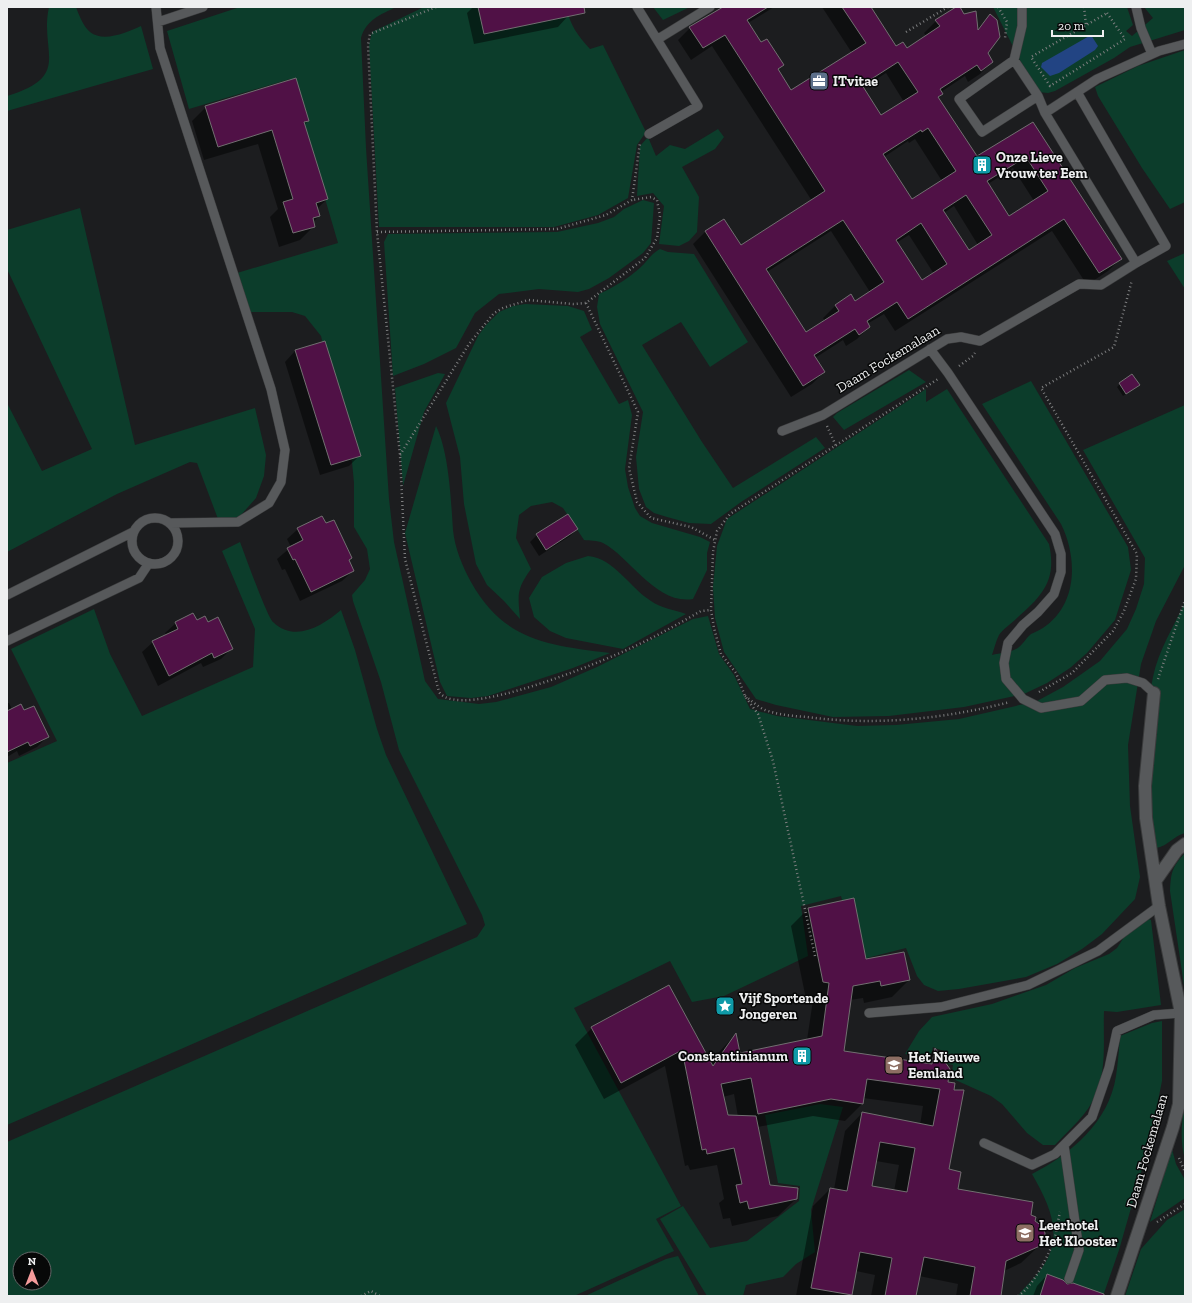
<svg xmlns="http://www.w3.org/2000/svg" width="1192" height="1303" viewBox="0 0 1192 1303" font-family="'Zilla Slab',serif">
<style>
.green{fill:#0c3d2b;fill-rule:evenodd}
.water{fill:#224483}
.shadow{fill:#0007;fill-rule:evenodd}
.building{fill:#501146;stroke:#726f71;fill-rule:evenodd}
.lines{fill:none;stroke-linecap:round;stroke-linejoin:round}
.lane-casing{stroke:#3a3b3c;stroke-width:10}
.street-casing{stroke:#3a3b3c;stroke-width:14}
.path{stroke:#7d7e7f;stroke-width:2.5;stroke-dasharray:1 3;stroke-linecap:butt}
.lane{stroke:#57595b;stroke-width:9}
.street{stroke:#57595b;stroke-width:12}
.labels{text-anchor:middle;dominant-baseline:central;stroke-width:3;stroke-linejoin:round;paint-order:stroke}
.poi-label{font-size:14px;font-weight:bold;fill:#eeeff0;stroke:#070808;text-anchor:start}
.street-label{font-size:14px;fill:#eeeff0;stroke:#070808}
</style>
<rect width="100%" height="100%" fill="#1c1d1f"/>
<path class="green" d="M49 7H76C79 15 83 26 90 32 104 43 127 32 141 26L153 69 7 111V96C73 76 39 52 49 7Z
M240 7H396C380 15 366 20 361 38L366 148 389 499 394 542 425 681 438 699 479 704 496 702 551 687 597 667 693 619 708 616 719 654 734 675 750 709 777 716 857 726 896 725 959 719 1037 701 1063 687 1100 661 1127 629 1136 609 1144 584 1145 558 1083 450 1185 405V565L1156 621 1141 664 1128 745 1130 806 1140 877 1135 899 1102 934 1082 949 1057 964 1026 977 959 989 938 991 924 985 917 976 906 948 859 960 841 896 801 906 808 956 724 996 692 1002 670 961 574 1008 681 1206 656 1219 674 1251 574 1296H7V1142L477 937 485 925 482 915 399 750 381 682 353 601 352 595 365 580 370 569 367 549 354 527V483L352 462 321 336 305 316 292 312H249L237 273 338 243 290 79 189 109 167 31ZM20 1259H44V1283H20Z
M424 7H566C570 25 578 36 590 49L603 45 646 132 637 145 628 198 598 215 554 227H379L369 45 372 32Z
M653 7H690L663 20Z
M993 7H1127L1133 25 1126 31 1132 36 1153 18 1144 7H1185V30L1130 47 1114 58 1055 91 1048 93 1038 92 1029 78Z
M1185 50V202L1170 209 1142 168 1098 96 1095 87 1138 66Z
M718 129 724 137 715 149 682 167 699 197 697 232 689 241 679 246 659 244 664 206 653 193 637 196 640 146 648 137 656 156 670 145 685 149Z
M643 200 654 203 651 243 643 253 609 278 589 289 578 292 539 289 499 294 475 313 456 348 424 364 393 376 384 242 388 234 557 232 598 223 614 217 624 209Z
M80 208 135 445 255 408 266 455 264 476 256 498 241 515 221 527 197 463 190 462 117 494 7 552V403L42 471 92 449 7 269V230Z
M660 249 668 252 694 254 748 342 710 367 681 322 642 345 702 442 733 488 816 437 825 448 741 502 711 524 689 523 667 517 654 513 646 507 639 489 636 457 643 412 600 324 597 307 599 294C615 287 632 276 644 264 649 258 653 253 660 249Z
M1185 253V289L1167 261Z
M525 304 568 306 584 311 592 330 580 337 619 404 628 400 632 415 625 469 628 487 635 508 640 516 652 523 700 537 710 542 707 553V570L693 599C656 605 630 557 603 543 597 540 590 541 584 540L563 508 552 502 531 506 519 515 516 538 531 569C516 590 518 594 520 619L504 601 487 585 476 564 464 504 460 457 446 403 478 336 486 325 499 312 513 306Z
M909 370 926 382 844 430 833 417 837 413Z
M438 373 445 374 424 412 403 486 395 388Z
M1031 381 1128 547 1131 570 1115 620 1087 653 1070 668 1047 683 1024 694 964 707 889 716 833 717 776 705 756 699 724 652 715 618 713 587 717 546 727 519 926 389V402L947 389 1049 544C1057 580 1043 595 1017 618 1012 623 1003 629 999 635 996 641 994 649 992 655 1000 653 1009 653 1016 649 1022 646 1026 638 1031 634 1037 631 1042 629 1047 625 1078 601 1077 556 1061 524L982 404Z
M436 426C449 452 451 500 453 530 455 549 462 565 471 582 504 641 548 645 610 653L573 668 488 696 471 698 447 696 440 682 405 533Z
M240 542C245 555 267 616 273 622 295 643 322 626 341 610L355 650 377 729 386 755 467 924 7 1125V763L57 741 11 649 94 609 110 654 142 716 253 667 255 629 222 551Z
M588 556C614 558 630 588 651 601 661 608 675 610 686 614L623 649 566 638 550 631 534 617 529 598 542 577 566 563Z
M1185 602V833C1173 836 1166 849 1152 848 1151 795 1142 729 1153 677 1158 651 1174 626 1185 602Z
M1185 853V992L1170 891C1171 872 1172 867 1185 853Z
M1146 918 1151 920 1161 1005 1117 1012 1104 1011C1103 1038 1107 1069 1096 1094 1088 1114 1070 1129 1055 1145H1043L1027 1133 1002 1104 991 1096 951 1078 953 1065 944 1063 948 1053 933 1047 930 1059 905 1054 919 1031 932 1017 992 1004 1046 985 1075 968 1109 954 1117 948 1126 934Z
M1162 1021V1081L1149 1145 1119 1250 1103 1296H1018C1024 1287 1032 1281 1038 1273 1066 1240 1051 1207 1032 1174 1071 1154 1109 1122 1116 1076 1118 1063 1119 1049 1120 1036L1152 1023Z
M820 1104 843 1107 811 1210 815 1252 796 1264 783 1277 746 1285 743 1296H707L660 1219 683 1206 710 1248 747 1241 799 1201 800 1186 778 1183 765 1115Z
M1185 1104V1160C1180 1140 1181 1124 1185 1104Z
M1172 1149 1176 1164 1185 1180V1198L1150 1222Z
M1185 1209V1296H1125L1141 1249 1167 1220Z
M678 1256 699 1296H585L666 1259Z"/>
<path class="water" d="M1091 35 1098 46 1095 50 1059 73 1050 76 1041 67 1042 63Z"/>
<path class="shadow" d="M473 7H566L568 16 558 27 474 44 467 13Z
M723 7H774L748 23 791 92 852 53 822 7H870L895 48 906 49 926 36 924 33 936 21 958 7 977 29 990 16 986 53 992 62 980 74 968 82 965 76 941 92 942 93 938 98 977 158 1033 124 1120 259 1108 271 1087 285 1052 231 895 331 884 314 867 324 869 327 857 339 846 346 843 340 815 358 824 372 812 384 791 397 693 244 705 232 724 220 741 246 812 201 712 46 691 60 678 40 690 28ZM886 73 904 102 881 117 863 88ZM915 139 942 181 912 200 884 157 908 141 909 143ZM1013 168 1034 201 1009 217 988 184ZM954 206 978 245 968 251 944 213ZM831 231 870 292 855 302 851 296 835 306 823 318 825 321 806 333 767 272ZM909 235 934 274 921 282 896 243Z
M206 107 308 121 304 125 327 199 317 209 319 216 313 222 314 226 300 240 279 247 270 217 278 209 258 144 204 160 192 121Z
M295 351 360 455 349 466 320 475 285 362Z
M1120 384 1138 385 1123 396 1117 387Z
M325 525 351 558 348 561 353 571 342 581 300 601 285 569 282 570 277 559 291 547 287 539 298 529Z
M577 529 570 536 539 556 530 542 537 535Z
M176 623H208L231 649 221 659 203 667 201 663 158 686 142 652 153 642 166 636 165 633Z
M7 703H9L12 709 24 712 47 737 37 747 19 756 17 751 7 757Z
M808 909 866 961 909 980 892 997 864 1003 863 998 850 1000 843 1052 921 1063 935 1049 947 1083 948 1170 957 1190 1030 1216 1034 1222 1039 1246 1021 1263 1004 1271 999 1296H956L958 1284 919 1276 915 1296H871L875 1275 856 1271 850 1296H796L813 1206 830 1189H834L845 1131 862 1113 920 1125 923 1106 863 1098 862 1104 845 1121 813 1116 758 1127 769 1186 796 1199 778 1216 732 1226 730 1218 723 1219 719 1203 724 1199 717 1165 690 1170 688 1165 685 1166 665 1066 604 1099 575 1045 592 1028 668 986 710 1064 719 1052 735 1035 739 1054 807 1040 813 1000 806 999 791 926ZM734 1094 738 1117 727 1116 723 1097ZM876 1161 899 1165 894 1191 871 1187Z
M1047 1275 1067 1286 1081 1296H1033L1037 1286Z"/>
<path class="building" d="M478 7H584L585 13 484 34Z
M723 7H768L747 20 761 42 767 39 784 65 778 69 791 90 866 43 842 7H871L896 46 903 42 907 48 940 26 935 20 956 7H960L964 14 976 11 978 30 990 14 997 20 1000 37 988 53 993 62 981 71 977 65 940 89 943 94 938 97 977 156 1033 122 1122 259 1099 273 1064 219 908 319 897 302 867 321 870 327 859 335 855 329 814 355 825 372 803 386 705 231 724 219 741 245 825 191 725 35 703 48 689 27ZM898 62 918 92 881 115 862 85ZM928 128 956 171 912 199 883 154 921 130 922 132ZM1026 157 1048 191 1009 216 987 181ZM966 195 992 235 969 250 943 210ZM843 220 884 282 855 301 851 294 835 305 839 311 806 332 766 269ZM921 223 947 264 922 280 896 240Z
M296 78 309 121 304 122 328 199 316 203 320 216 313 218 315 227 293 233 283 202 293 199 272 130 218 147 205 106Z
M325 341 361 456 331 465 295 350Z
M1132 374 1140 385 1126 394 1119 383Z
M568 514 578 529 546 550 536 534Z
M322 516 326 523 334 520 352 558 349 560 354 571 311 592 295 559 293 560 287 548 303 540 297 528Z
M193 613 197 620 205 616 208 622 218 617 233 649 214 658 212 653 169 676 152 641 178 629 175 622Z
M21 704 24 710 34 706 49 737 30 746 28 742 7 752V711Z
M854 898 866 959 904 952 910 980 881 986 880 981 853 986 844 1051 932 1064 935 1048 950 1069 948 1082 955 1083 954 1090H964L949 1169 961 1172 958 1189 1033 1202 1031 1215 1036 1217 1035 1221 1042 1226 1045 1233V1239L1040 1246 1006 1261 1001 1296H970L975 1267 924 1257 916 1296H885L892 1258 860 1252 852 1295 811 1288 830 1188 847 1191 862 1112 933 1126 940 1089 867 1079 863 1104 831 1099 758 1114 751 1078 721 1084 728 1115 756 1116 770 1185 798 1188 797 1199 749 1209 747 1201 740 1203 736 1185 742 1184 734 1148 707 1154 706 1149 702 1150 682 1050 621 1083 591 1027 669 985 713 1066 736 1033 740 1053 822 1036 829 983 823 982 808 908ZM880 1142 915 1148 907 1192 872 1186Z
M1047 1274 1063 1280 1067 1284 1073 1283 1104 1294V1296H1040Z"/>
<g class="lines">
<defs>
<path id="lane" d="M156 7 160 48 271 389 285 450 281 482 269 503 238 522 170 523
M637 7 698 106 649 134
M1136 7 1141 28 1152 54
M158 22 203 7
M658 39 710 7
M1014 60 1022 26V7
M1038 96 982 132 959 99 1014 60 1038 96 1045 113 1097 79 1159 51 1185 44
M1045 113 1136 263 1166 246 1077 92
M930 349 948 373 1055 534 1061 554V572L1054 594 1038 612 1023 625 1008 643 1004 663 1006 679 1023 699 1041 708 1081 701 1105 680 1127 678 1143 683 1154 693
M782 431 823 415 947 339 961 337 980 341 1079 284 1101 285 1136 263
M132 541a23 23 0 1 1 46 0a23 23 0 1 1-46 0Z
M7 595 133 532
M7 641 139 578 149 563
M869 1013 941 1007 1028 985 1098 951 1159 906
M984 1143 1032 1165 1055 1154 1092 1117 1109 1068 1117 1031 1154 1015 1181 1013
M1064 1145 1079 1250 1069 1279"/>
<path id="street" d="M1156 880 1177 850 1185 844
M1117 1296 1173 1127 1179 1104 1181 1013 1159 906 1146 818 1145 786 1154 693"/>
</defs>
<use href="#lane" class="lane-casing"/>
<use href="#street" class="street-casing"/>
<path class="path" d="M436 7 370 34 368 45 377 232 400 455 405 559 439 692C460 722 603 661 631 648 655 637 678 624 701 611L711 610
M998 7 1007 22 1005 38
M1084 7 1086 25
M1107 13 1125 39 1050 86 1031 57Z
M906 32 948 7
M377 232 557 229 606 215 632 200 640 143
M586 303 638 412 629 468 637 502 651 518 691 527 715 540
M959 366 973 356 975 353
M827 426 836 446
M400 455 469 344 494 313 503 308 528 300 573 304 586 303 645 258 657 238 660 216 657 200 651 197 632 200
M1158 679 1185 600
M1039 692 1072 673 1113 631 1124 611 1136 579 1137 554 1041 388 1114 347 1132 280
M745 696C752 701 758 707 765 710 779 715 793 716 807 717 875 726 944 719 1010 702
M815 956 773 761 758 714 745 696 736 673 721 654 714 628 711 610 713 552 717 531 730 514 938 379
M1179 1158 1185 1172
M1157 1222 1185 1204
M361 1296 371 1291 380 1296
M1018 1296C1033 1287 1050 1253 1055 1237 1057 1229 1058 1220 1060 1212"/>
<use href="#lane" class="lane"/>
<use href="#street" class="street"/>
</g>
<defs>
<symbol id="office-square" viewBox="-11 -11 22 22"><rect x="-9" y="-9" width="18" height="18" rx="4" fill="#5c6f8a" stroke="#070808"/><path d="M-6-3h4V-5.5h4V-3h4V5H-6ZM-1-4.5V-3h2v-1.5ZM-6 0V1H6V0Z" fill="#fff"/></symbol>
<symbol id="building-square" viewBox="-11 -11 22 22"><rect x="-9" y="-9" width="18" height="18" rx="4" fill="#0f9aa8" stroke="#070808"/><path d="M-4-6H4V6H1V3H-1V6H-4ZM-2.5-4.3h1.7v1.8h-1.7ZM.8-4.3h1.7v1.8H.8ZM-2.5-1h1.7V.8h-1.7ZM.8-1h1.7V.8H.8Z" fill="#fff"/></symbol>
<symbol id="sight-square" viewBox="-11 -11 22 22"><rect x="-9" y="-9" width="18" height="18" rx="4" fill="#0f9aa8" stroke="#070808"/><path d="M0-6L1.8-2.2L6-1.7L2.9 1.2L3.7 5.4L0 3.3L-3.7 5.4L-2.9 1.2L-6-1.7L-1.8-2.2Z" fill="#fff"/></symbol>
<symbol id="school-square" viewBox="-11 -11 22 22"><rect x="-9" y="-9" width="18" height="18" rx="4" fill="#8d6e63" stroke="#070808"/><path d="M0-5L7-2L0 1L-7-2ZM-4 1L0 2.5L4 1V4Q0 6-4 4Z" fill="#fff"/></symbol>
</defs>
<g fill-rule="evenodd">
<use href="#office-square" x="808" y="70" width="22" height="22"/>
<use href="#building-square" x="971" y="154" width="22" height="22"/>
<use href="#sight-square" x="714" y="995" width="22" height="22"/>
<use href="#building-square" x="791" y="1045" width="22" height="22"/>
<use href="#school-square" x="883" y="1054" width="22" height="22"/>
<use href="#school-square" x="1014" y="1222" width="22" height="22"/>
</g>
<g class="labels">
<g class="poi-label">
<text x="833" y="81">ITvitae</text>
<text x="996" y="157">Onze Lieve<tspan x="996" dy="16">Vrouw ter Eem</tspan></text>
<text x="739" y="998">Vijf Sportende<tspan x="739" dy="16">Jongeren</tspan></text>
<text x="788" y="1056" text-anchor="end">Constantinianum</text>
<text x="908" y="1057">Het Nieuwe<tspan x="908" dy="16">Eemland</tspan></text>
<text x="1039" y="1225">Leerhotel<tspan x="1039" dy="16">Het Klooster</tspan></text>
</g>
<g class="street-label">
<text transform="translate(888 359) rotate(-31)">Daam Fockemalaan</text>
<text transform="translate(1147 1151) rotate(-74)">Daam Fockemalaan</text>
</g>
</g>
<rect width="1192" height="1303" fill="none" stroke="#eeeff0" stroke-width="16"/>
<g transform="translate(32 1271)"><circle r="19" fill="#070808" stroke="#636465"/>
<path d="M0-3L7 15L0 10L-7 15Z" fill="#f59b9b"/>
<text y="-6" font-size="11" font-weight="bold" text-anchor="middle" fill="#eeeff0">N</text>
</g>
<path d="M1052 30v6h51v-6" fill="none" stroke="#eeeff0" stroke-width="2"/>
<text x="1058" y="30" font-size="12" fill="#eeeff0" stroke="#070808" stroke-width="3" paint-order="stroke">20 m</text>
</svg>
